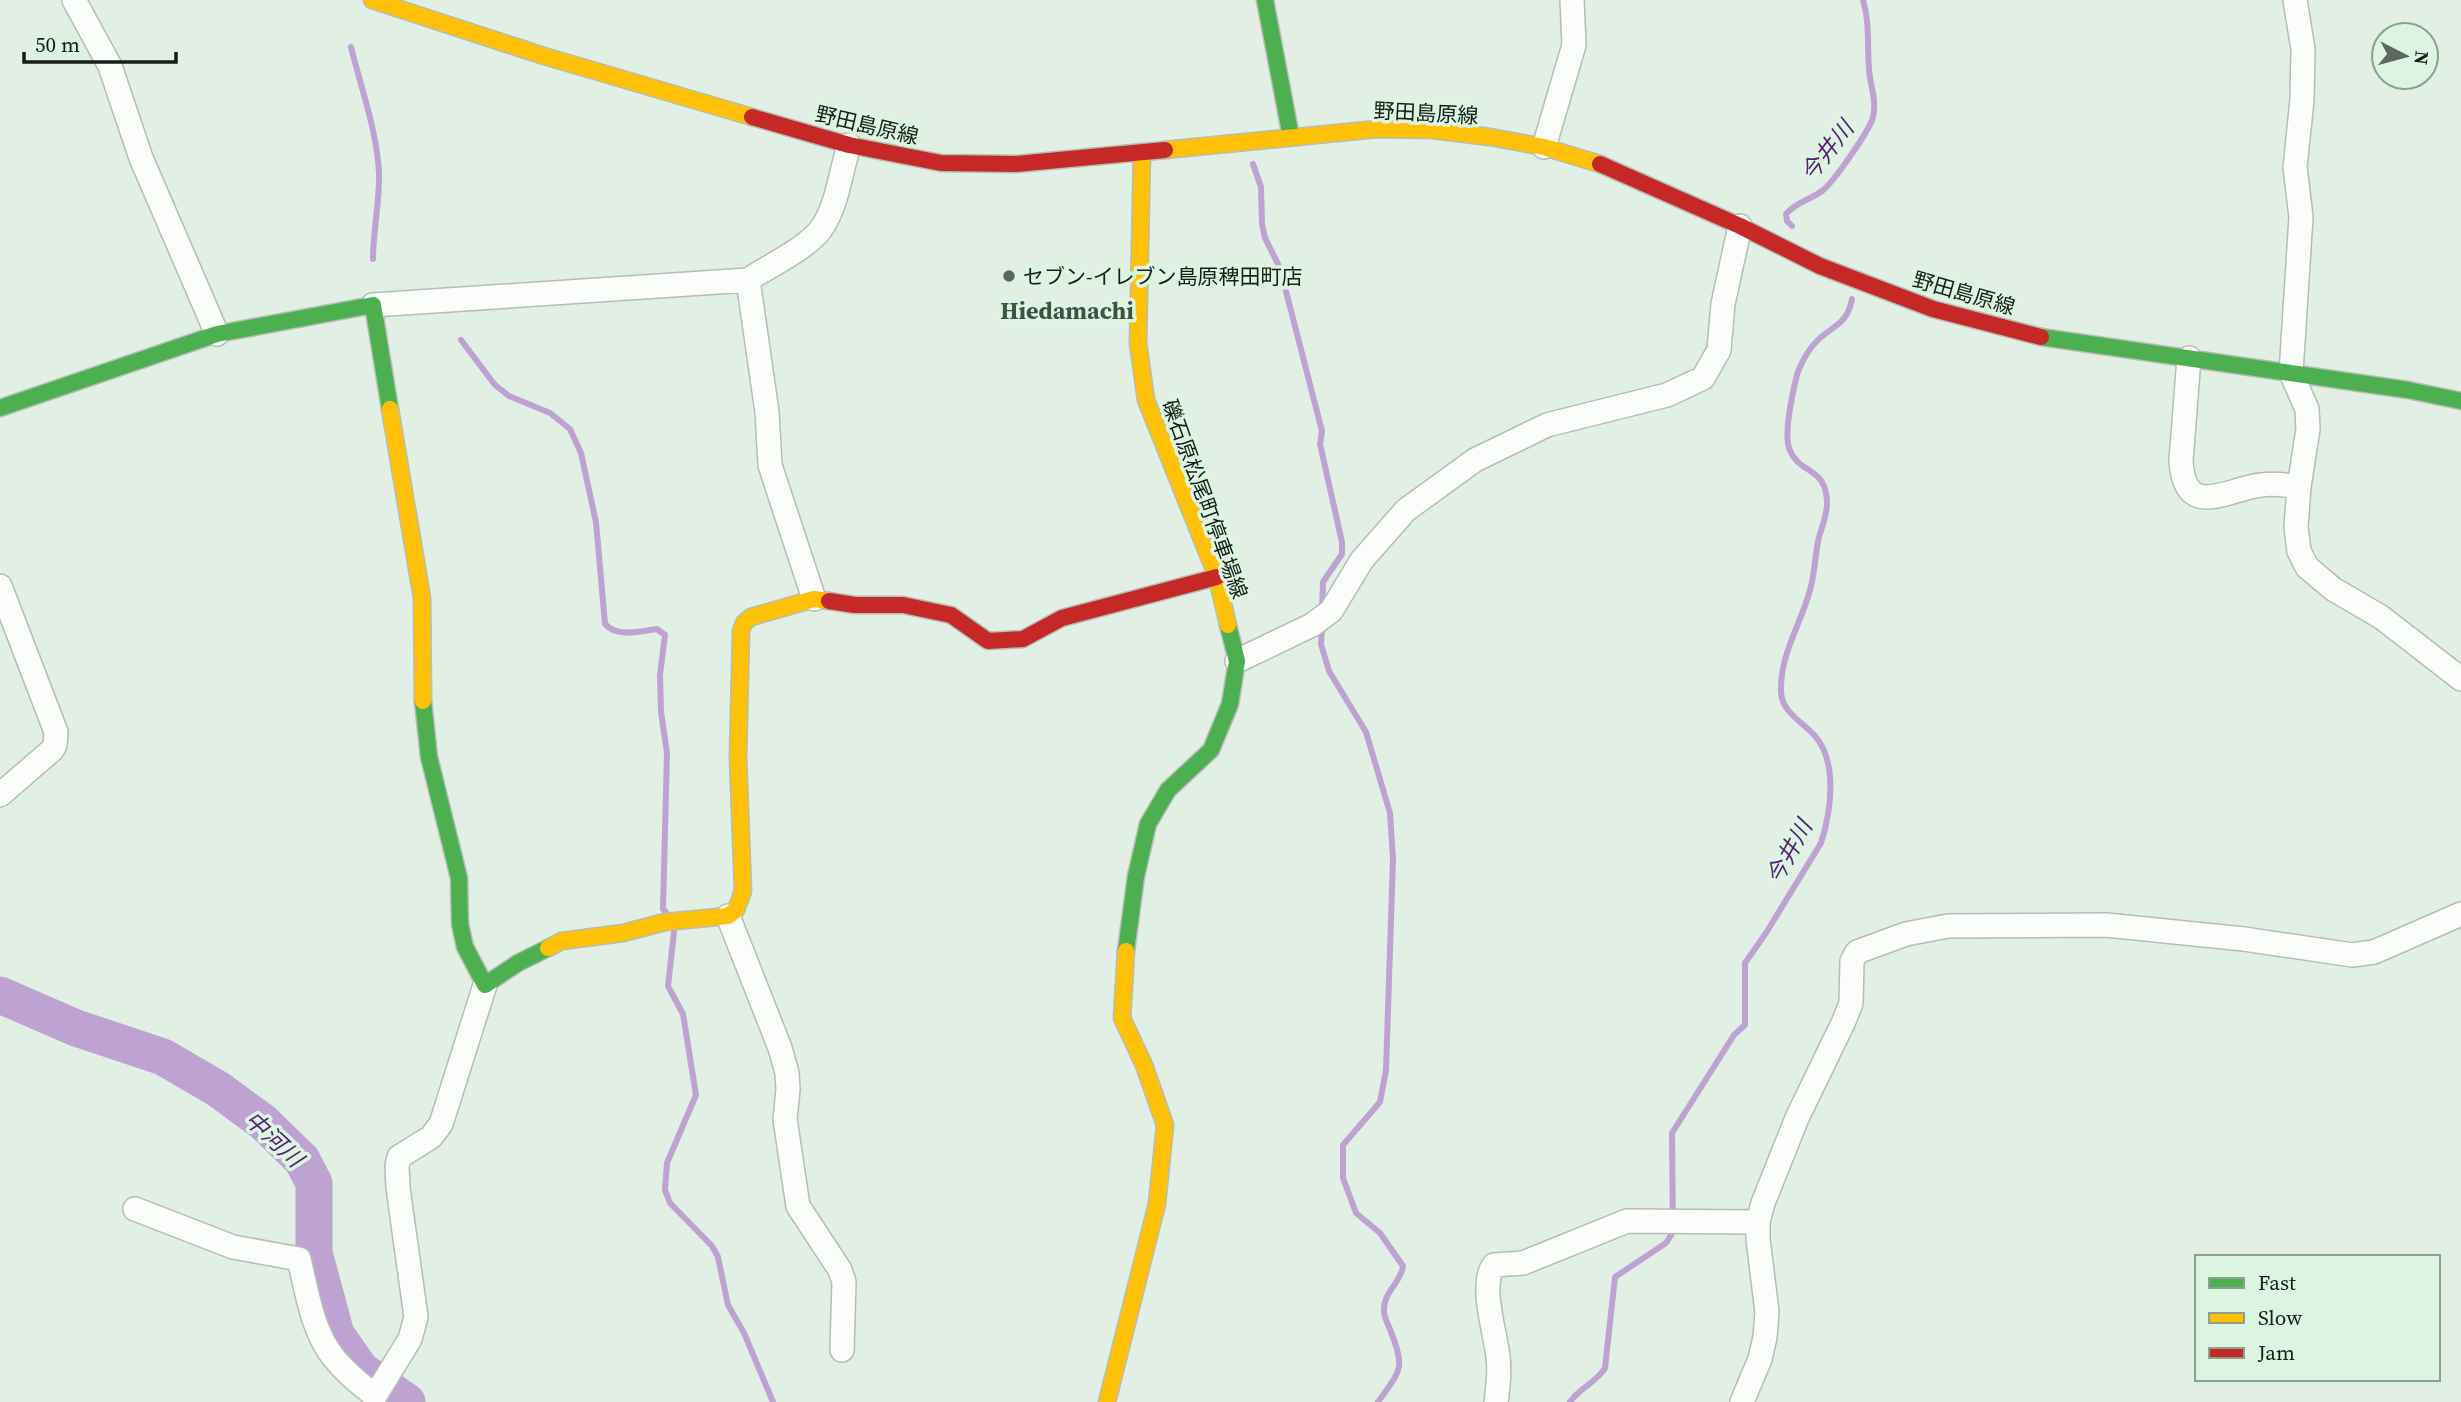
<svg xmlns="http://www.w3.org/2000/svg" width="2461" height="1402" viewBox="0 0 2461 1402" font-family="'Source Serif 4','Noto Sans JP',serif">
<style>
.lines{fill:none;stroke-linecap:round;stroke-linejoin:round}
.stream{stroke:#bea2d2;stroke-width:6}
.river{stroke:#bea2d2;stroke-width:37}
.street-casing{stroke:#b3beb5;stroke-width:26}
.fast-casing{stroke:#b3beb5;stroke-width:19}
.slow-casing{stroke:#b3beb5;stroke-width:19}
.jam-casing{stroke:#b3beb5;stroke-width:19}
.street{stroke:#fbfdfb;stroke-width:23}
.fast{stroke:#4caf50;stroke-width:16}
.slow{stroke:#ffc107;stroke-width:16}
.jam{stroke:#c62828;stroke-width:16}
.poi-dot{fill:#5d675f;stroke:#dcf5e0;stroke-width:2.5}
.labels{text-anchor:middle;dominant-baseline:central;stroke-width:7;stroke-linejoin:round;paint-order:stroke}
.street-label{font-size:21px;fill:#151e17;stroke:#dcf5e0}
.poi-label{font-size:21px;fill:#151e17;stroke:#dcf5e0;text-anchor:start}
.water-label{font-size:23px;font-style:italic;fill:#571d74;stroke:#dcf5e0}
.quarter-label{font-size:24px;font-weight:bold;fill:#3d5341;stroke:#dcf5e0}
</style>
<rect width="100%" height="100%" fill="#e2efe4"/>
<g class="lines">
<path class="stream" d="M351 47C361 88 377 131 379 173 380 201 373 230 373 259
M1253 164 1261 187 1262 224 1265 238 1280 268 1322 431 1320 444 1342 542V554L1323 582 1322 612
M1792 226 1787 221 1786 214C1796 202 1810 200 1822 191 1833 183 1870 130 1873 117 1877 99 1870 86 1869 69 1867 45 1870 23 1863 0
M461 340 495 385 509 396 550 413 570 429 581 453 596 522 605 624C617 638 641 631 657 629L665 635 660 675 661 712 667 753 663 909 666 912
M1322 626 1321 644 1329 671 1366 732 1390 813 1393 859 1386 1070 1380 1102 1343 1145V1178L1356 1213 1380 1233 1403 1266C1401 1283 1383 1292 1384 1311 1384 1318 1389 1326 1391 1332 1406 1369 1400 1371 1378 1402
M674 932 668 986 683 1014 696 1095 667 1163 665 1190 670 1203 712 1246 718 1257 728 1305 744 1333 773 1402
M1570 1402C1579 1388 1596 1383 1605 1368L1615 1277 1666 1243 1673 1232 1672 1133 1734 1035 1745 1025V963L1766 933 1821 843C1831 812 1838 762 1815 736 1803 722 1781 712 1781 691 1780 654 1801 624 1810 590 1815 573 1815 554 1819 537 1822 527 1826 517 1827 506 1828 465 1799 476 1789 448 1784 432 1792 396 1796 379 1798 368 1808 350 1816 342 1832 325 1847 326 1852 299"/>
<path class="river" d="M0 995 76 1028 163 1057 218 1089 263 1122 302 1160 314 1183V1253L336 1334 361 1370 407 1402"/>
<defs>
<path id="street" d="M74 0 110 66 141 158 217 334
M2295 0 2303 49 2302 100 2295 167 2301 217 2291 373 2307 409 2308 429 2299 487 2296 527 2299 551 2307 567 2333 589 2381 617 2461 679
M1544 147 1574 45 1572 0
M748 280C769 266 806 249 821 229 837 207 841 171 849 145
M373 305 748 280 767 412 770 465 814 599
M2189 358 2181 461C2185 521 2227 489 2261 485 2274 483 2286 485 2299 487
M0 586 56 732 55 745 52 750 0 795
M1237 661 1312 625 1331 611 1362 560 1406 510 1475 460 1547 425 1667 395 1703 378 1719 350 1723 304 1740 226
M728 916 780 1048 787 1073 788 1090 785 1119 798 1206 840 1270 844 1282 842 1350
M135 1209 233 1247 299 1259C307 1292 312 1331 334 1358 346 1373 360 1384 375 1396L410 1339 416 1317 398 1188 397 1166 399 1157 431 1137 441 1124 485 985
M1496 1402C1498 1388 1500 1372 1498 1357 1496 1335 1479 1284 1494 1265L1523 1263 1627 1221 1758 1222
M1742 1402 1760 1359 1765 1337 1767 1312 1758 1239V1222L1763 1203 1797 1118 1844 1021 1851 1003 1852 961 1857 952 1906 934 1948 926 2106 925 2244 939 2352 955 2374 952 2461 914"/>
<path id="fast" d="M1265 0 1291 137
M2041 337 2408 390 2461 401
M0 408 217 334 373 305 390 409
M423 701 429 757 459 878 460 924 465 947 485 985 518 963 548 948
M1126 951 1136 876 1148 824 1168 790 1211 750 1230 704 1237 661 1228 625"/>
<path id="slow" d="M372 0 544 56 752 117
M1165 150 1377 129 1432 130 1490 137 1544 147 1600 164
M1142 152 1138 343 1146 400 1217 577 1228 625
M390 409 422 598 423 701
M548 948 562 941 623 933 665 922 728 916 736 910 743 891 738 757 741 631 744 623 751 617 814 599 829 601
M1107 1402 1157 1204 1165 1125 1144 1065 1122 1018 1126 951"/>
<path id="jam" d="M752 117 849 145 941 163 1016 164 1165 150
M1600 164 1740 226 1820 266 1933 309 2041 337
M829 601 855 605H903L951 615 988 641 1023 639 1062 618 1217 577"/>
</defs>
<use href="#street" class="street-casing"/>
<use href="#fast" class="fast-casing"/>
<use href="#slow" class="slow-casing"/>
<use href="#jam" class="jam-casing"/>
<use href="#street" class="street"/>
<use href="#fast" class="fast"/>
<use href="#slow" class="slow"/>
<use href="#jam" class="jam"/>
</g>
<circle class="poi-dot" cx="1009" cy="276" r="7"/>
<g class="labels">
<g class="street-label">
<text transform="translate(1426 113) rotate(3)">野田島原線</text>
<text transform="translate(867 125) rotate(13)">野田島原線</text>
<text transform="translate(1964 293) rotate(16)">野田島原線</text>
<text transform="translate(1205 499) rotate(70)">礫石原松尾町停車場線</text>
</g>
<g class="poi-label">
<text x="1023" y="276">セブン-イレブン島原稗田町店</text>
</g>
<g class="water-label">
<text transform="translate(1827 151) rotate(-52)">今井川</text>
<text transform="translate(1789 852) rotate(-61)">今井川</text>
<text transform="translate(274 1139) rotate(43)">中河川</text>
</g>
<g class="quarter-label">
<text x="1067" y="310">Hiedamachi</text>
</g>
</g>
<rect x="2195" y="1255" width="245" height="126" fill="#dcf5e0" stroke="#8c9f90" stroke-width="2"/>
<rect x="2209" y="1278" width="35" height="10" fill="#4caf50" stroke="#8c9f90" stroke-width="2"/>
<text x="2258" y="1290" font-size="21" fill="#151e17">Fast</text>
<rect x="2209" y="1313" width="35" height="10" fill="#ffc107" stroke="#8c9f90" stroke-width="2"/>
<text x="2258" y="1325" font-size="21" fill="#151e17">Slow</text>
<rect x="2209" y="1348" width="35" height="10" fill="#c62828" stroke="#8c9f90" stroke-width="2"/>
<text x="2258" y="1360" font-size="21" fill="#151e17">Jam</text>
<g transform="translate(2405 56) rotate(96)"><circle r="33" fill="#dcf5e0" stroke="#8c9f90" stroke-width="2"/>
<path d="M0-5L12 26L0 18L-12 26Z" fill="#5d675f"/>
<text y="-10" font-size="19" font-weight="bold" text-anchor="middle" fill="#151e17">N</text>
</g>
<path d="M24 52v10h152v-10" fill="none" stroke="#151e17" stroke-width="3.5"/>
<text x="35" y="52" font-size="21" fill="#151e17" stroke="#dcf5e0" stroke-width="5" paint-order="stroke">50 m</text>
</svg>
